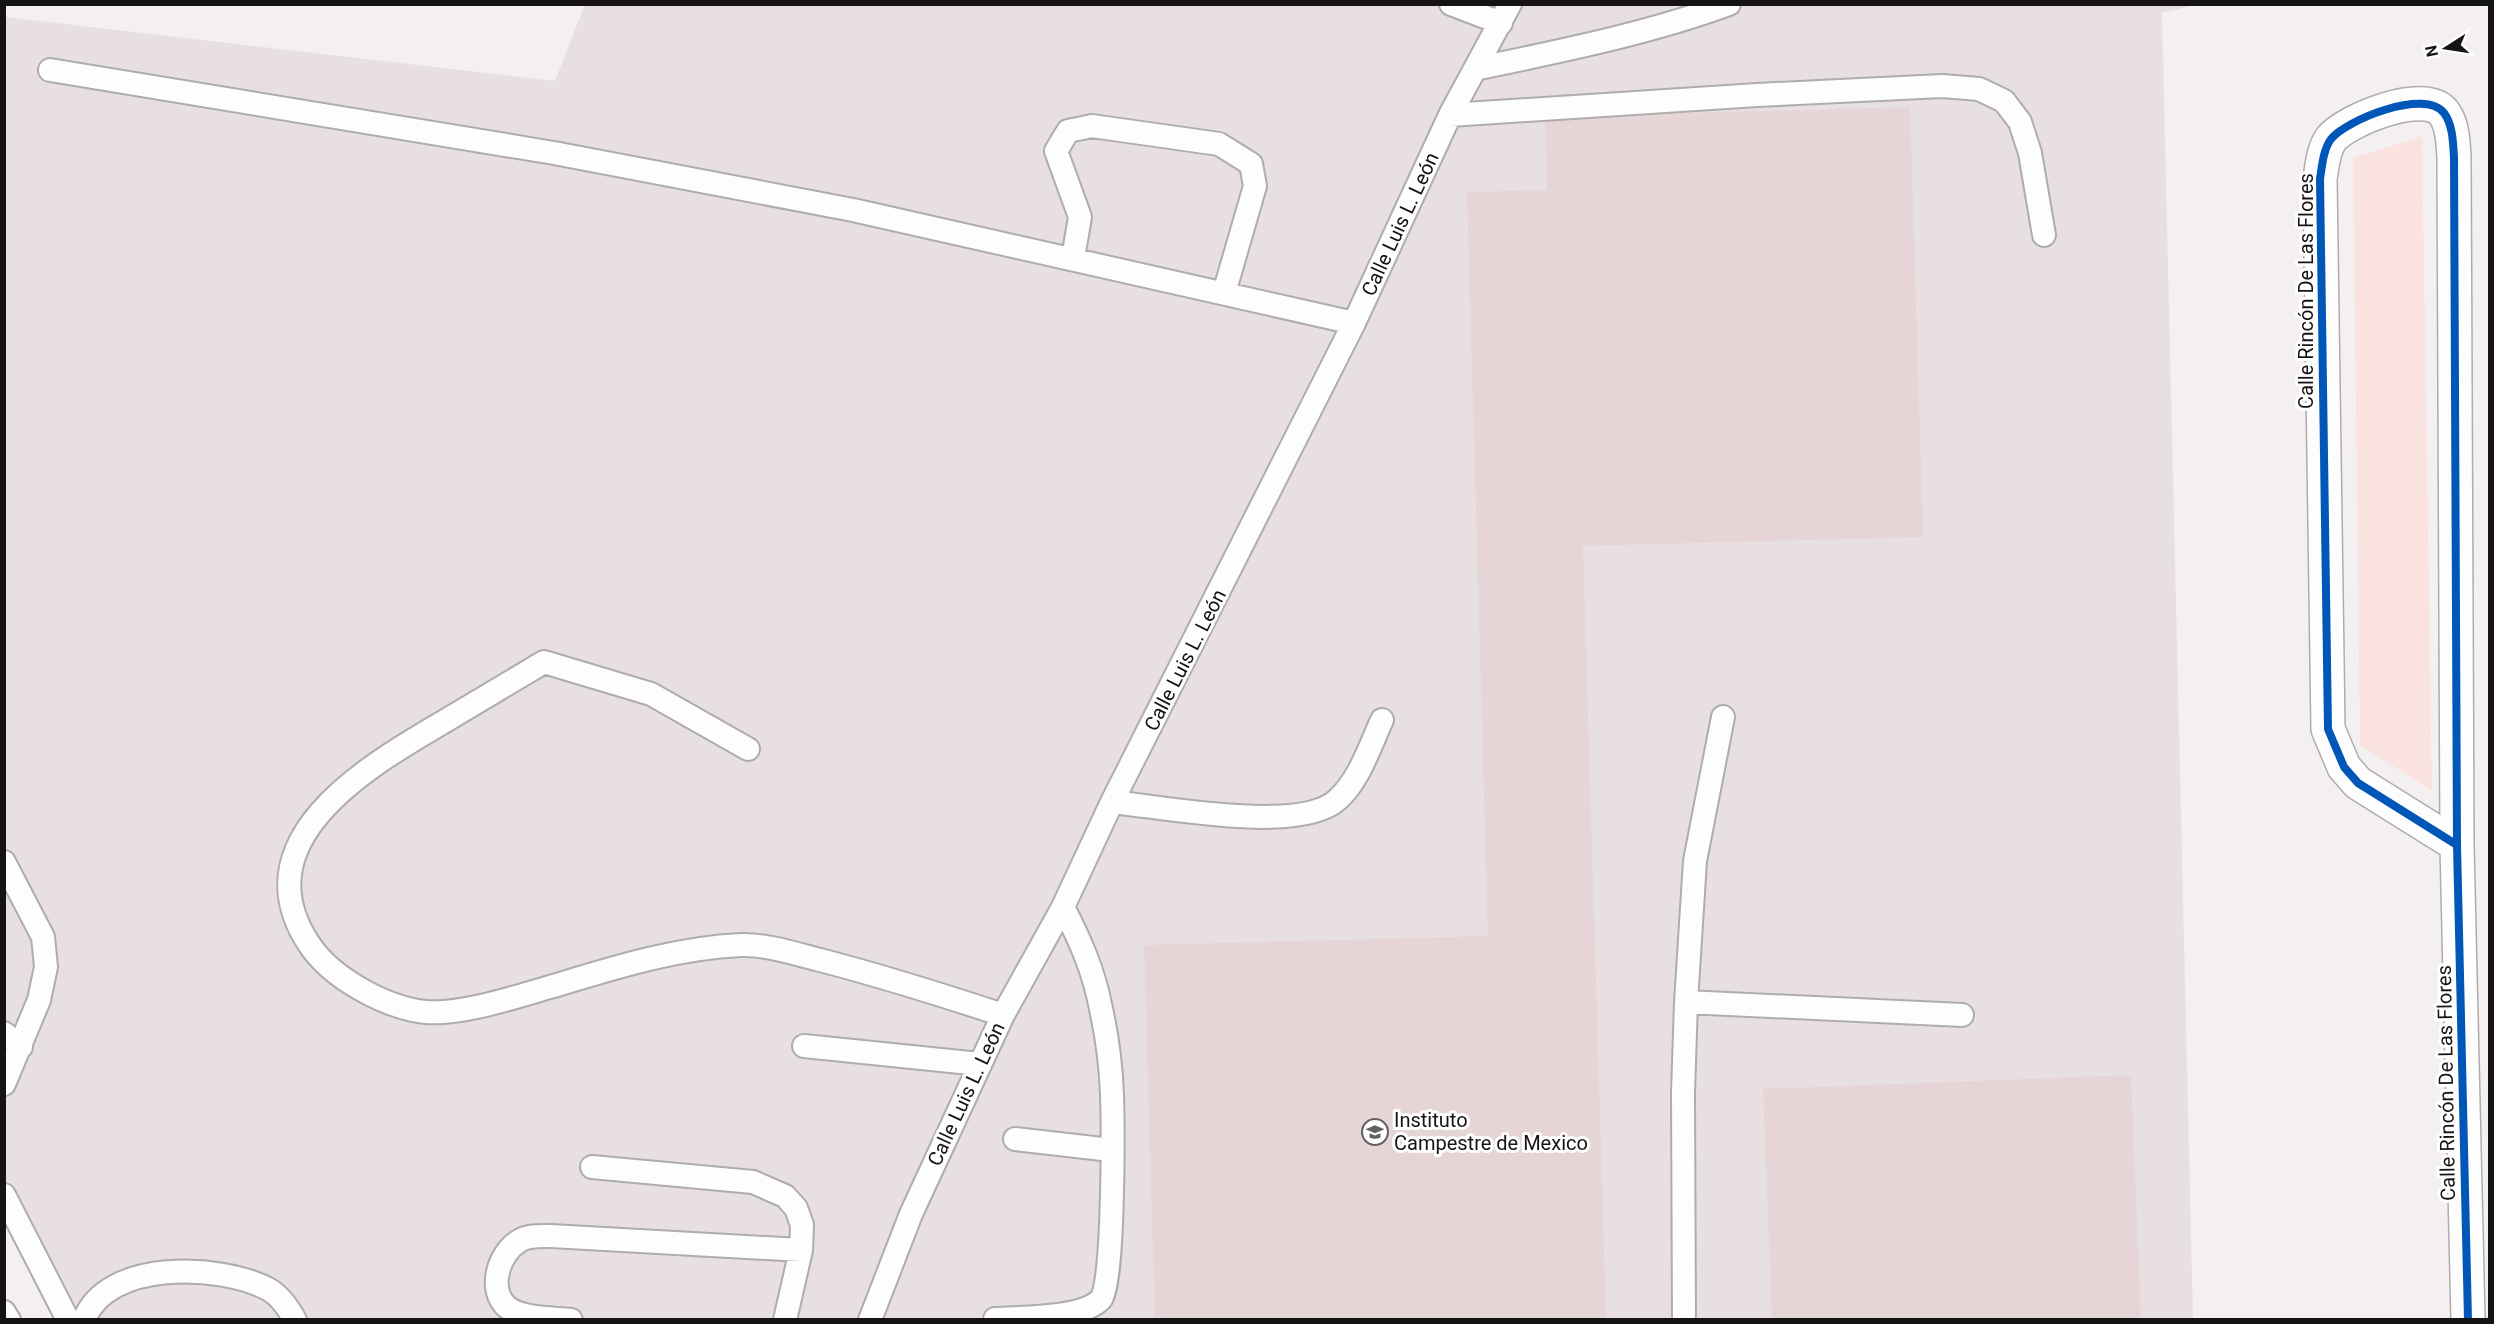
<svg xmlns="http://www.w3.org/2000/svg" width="2494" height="1324" viewBox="0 0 2494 1324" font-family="Roboto,sans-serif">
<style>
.built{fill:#e8dfe2}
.green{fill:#fae3de}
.building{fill:#e6d5d7}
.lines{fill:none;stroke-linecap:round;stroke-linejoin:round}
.lane-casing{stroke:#afacad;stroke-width:26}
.street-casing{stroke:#afacad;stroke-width:36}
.lane{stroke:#fdfdfd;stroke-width:22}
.street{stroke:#fdfdfd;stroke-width:33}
.cycleway-casing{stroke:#fffefe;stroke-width:11}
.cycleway{stroke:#0057b8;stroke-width:8}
.labels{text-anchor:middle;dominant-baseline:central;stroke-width:6;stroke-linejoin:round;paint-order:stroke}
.street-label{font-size:20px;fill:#151314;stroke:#fffefe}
.poi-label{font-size:20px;fill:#151314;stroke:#fffefe;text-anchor:start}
</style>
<rect width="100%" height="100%" fill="#f4f0f2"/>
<path class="built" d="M585 4 2195 5 2162 13 2193 1319H74L5 1206V17L555 81Z"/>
<path class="green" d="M2422 136 2432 791 2360 745 2353 158Z"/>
<path class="building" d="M1910 107 1923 537 1583 546 1606 1320H1155L1144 945 1488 936 1467 192 1547 190 1545 117Z
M2131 1075 2141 1320H1772L1763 1089Z"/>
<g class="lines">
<defs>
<path id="lane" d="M1451 4 1501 23
M1475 69C1560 51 1647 34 1729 4
M50 70 554 153 853 210 1354 323
M1450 115 1757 95 1942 86 1979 89 2004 101 2020 122 2030 153 2044 235
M1073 258 1080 217 1056 151 1068 131 1092 126 1219 144 1251 164 1255 186 1224 293
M748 749 651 694 544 662C510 682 475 703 440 724 365 768 241 841 309 944 331 978 386 1008 426 1012 462 1015 515 997 550 987 613 968 675 948 741 945 766 944 796 954 820 960 882 976 942 995 1003 1015
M1112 802C1162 807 1300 834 1337 800 1359 781 1370 746 1382 720
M4 862 43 937 46 967 39 1000 4 1084
M1686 1002 1962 1015
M4 1033 21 1047
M804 1046 980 1064
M1015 1139 1111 1150
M592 1167 753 1182 785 1196 796 1208 802 1225 801 1250 785 1320
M4 1195 68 1320
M4 1312 9 1320
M995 1319C1021 1317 1083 1319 1101 1299 1114 1284 1113 1124 1112 1095 1111 1066 1107 1036 1101 1009 1094 971 1080 940 1063 907
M84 1320C107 1259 220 1264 268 1289 279 1295 289 1309 295 1320
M571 1320C553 1318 522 1319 507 1307 487 1289 499 1253 519 1241 528 1235 541 1236 551 1236L801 1250
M870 1320 911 1214 1003 1015 1063 907 1112 802 1354 323 1450 115 1510 4
M1684 1320 1683 1093 1686 1002 1695 861 1723 717"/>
<path id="street" d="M2457 845 2358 783 2344 767 2328 729 2320 179C2322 167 2323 150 2331 139 2346 120 2425 88 2444 113 2453 125 2453 143 2454 157L2457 845 2468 1320"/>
</defs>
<use href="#lane" class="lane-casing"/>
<use href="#street" class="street-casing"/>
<use href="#lane" class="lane"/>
<use href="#street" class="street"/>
<defs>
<path id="cycleway" d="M2457 845 2358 783 2344 767 2328 729 2320 179C2322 167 2323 150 2331 139 2346 120 2425 88 2444 113 2453 125 2453 143 2454 157L2457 845 2468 1320"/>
</defs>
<use href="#cycleway" class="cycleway-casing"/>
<use href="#cycleway" class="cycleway"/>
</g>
<defs>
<symbol id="school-ring" viewBox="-11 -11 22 22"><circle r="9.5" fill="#fffefe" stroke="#636062" stroke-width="1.5"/><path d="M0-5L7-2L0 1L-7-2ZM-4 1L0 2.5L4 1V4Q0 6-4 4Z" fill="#636062"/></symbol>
</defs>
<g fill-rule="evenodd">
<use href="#school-ring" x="1360" y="1117" width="30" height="30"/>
</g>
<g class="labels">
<g class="street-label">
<text transform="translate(1400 224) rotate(-65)">Calle Luis L. León</text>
<text transform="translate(2306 291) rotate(-90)">Calle Rincón De Las Flores</text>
<text transform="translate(1185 660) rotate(-63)">Calle Luis L. León</text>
<text transform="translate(2446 1083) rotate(-91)">Calle Rincón De Las Flores</text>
<text transform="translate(966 1094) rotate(-65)">Calle Luis L. León</text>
</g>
<g class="poi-label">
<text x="1394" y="1120">Instituto<tspan x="1394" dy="23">Campestre de Mexico</tspan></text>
</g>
</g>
<rect width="2494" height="1324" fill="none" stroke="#151314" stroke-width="12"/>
<g transform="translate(2446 48) rotate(258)" stroke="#fffefe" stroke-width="4.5" paint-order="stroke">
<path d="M0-4.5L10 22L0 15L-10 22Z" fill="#151314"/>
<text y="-9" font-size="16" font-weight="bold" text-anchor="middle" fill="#151314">N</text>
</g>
</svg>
